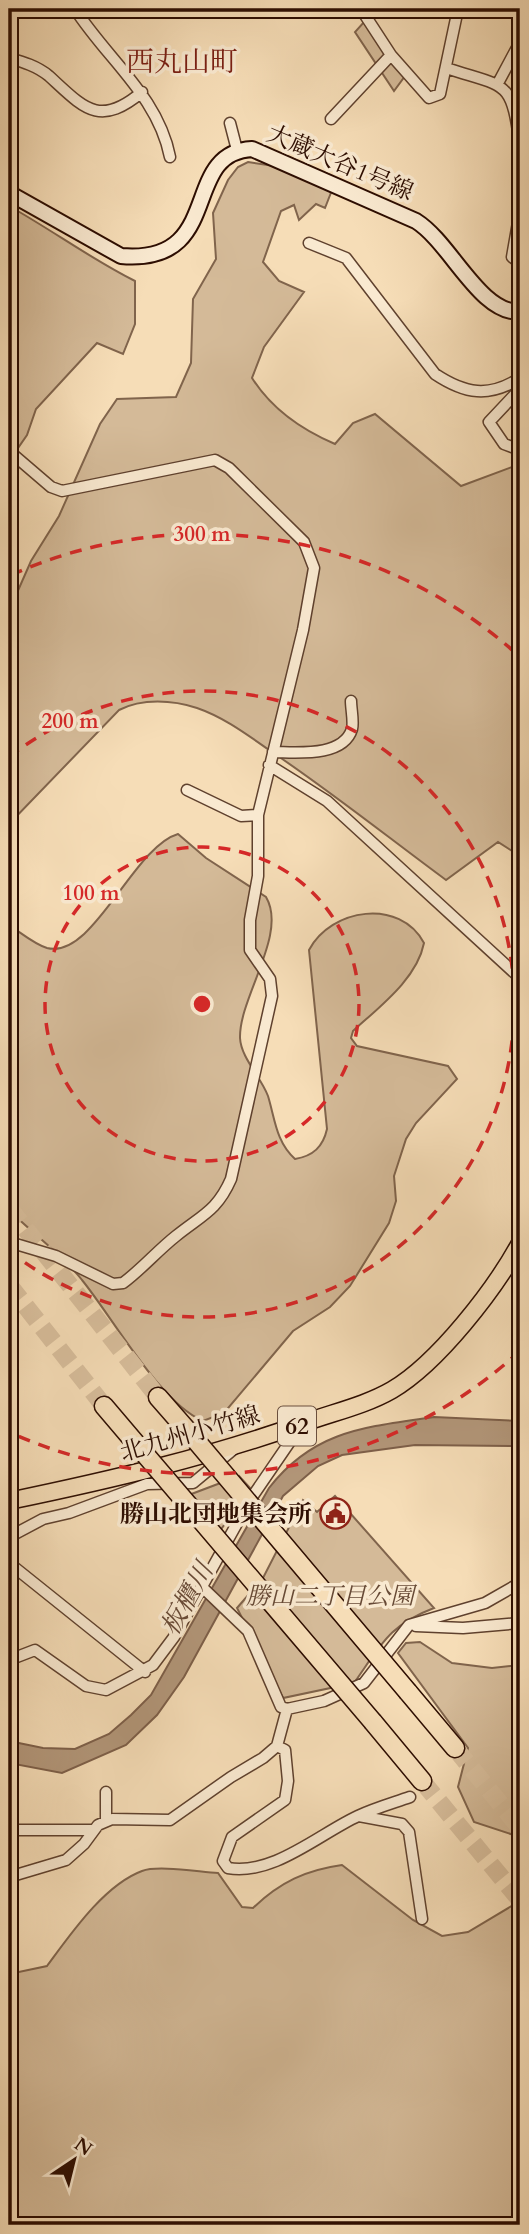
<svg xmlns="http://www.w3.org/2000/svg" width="529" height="2234" viewBox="0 0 529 2234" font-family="Cardo,'Noto Serif JP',serif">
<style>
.green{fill:#d4ba98;stroke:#80644c;stroke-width:2}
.water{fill:#b29679;stroke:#7d5f49;stroke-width:2}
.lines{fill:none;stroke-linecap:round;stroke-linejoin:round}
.highway-tunnel{stroke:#d8be9c;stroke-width:18;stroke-dasharray:18 9;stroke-linecap:butt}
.street-casing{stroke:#5f412e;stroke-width:13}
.secondary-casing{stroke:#2d0d01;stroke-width:18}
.primary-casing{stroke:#2d0d01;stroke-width:19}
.highway-casing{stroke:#2d0d01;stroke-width:21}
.street{stroke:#f9e9d0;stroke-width:10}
.secondary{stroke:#f9e9d0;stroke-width:14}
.primary{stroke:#f6ddb7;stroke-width:16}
.highway{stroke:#f6ddb7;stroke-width:18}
.highway-bridge-casing{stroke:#2d0d01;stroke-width:21;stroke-linecap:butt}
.highway-bridge{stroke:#f6ddb7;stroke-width:18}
.ring{fill:none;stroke:#d62828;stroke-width:3.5;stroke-dasharray:12 9}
.labels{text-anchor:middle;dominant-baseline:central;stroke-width:7;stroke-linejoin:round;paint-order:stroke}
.shield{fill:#f9e9d0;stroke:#6a4f3f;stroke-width:2}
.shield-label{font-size:23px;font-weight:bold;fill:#2d0d01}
.street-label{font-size:24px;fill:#2d0d01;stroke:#f9e9d0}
.poi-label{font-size:24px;font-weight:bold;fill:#2d0d01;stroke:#f9e9d0;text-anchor:end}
.park-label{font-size:24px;font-style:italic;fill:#674a36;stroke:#f9e9d0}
.water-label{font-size:26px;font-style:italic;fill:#694b37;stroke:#f9e9d0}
.quarter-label{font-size:28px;fill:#7a1f14;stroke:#f9e9d0}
.centre{fill:#d62828;stroke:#f9e9d0;stroke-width:3.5}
.ring-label{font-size:21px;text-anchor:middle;font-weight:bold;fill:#d62828;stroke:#f9e9d0;stroke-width:7;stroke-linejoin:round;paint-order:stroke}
</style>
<rect width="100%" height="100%" fill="#f6ddb7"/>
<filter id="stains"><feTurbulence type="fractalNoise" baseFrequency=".00286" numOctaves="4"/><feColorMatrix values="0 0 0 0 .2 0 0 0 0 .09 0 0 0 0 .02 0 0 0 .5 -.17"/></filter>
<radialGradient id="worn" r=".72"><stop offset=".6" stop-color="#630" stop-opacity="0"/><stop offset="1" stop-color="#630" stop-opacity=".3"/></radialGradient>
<path class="green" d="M364 22 405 76 394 91 355 32Z
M248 162 288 168 332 190 325 208 316 204 299 220 294 205 281 211 263 262 279 281 304 292 264 347 252 378C271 408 302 430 335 444L353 423 375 414 461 486 520 464V856L498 842 446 880C389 838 334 794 275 754 250 737 226 718 197 708 173 700 142 698 119 710L9 824V611L31 561 59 516 100 424 117 399 176 397 191 363 193 299 216 259 213 213 228 180 238 167Z
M9 206C52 230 91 259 135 281V324L123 354 97 343 36 409 27 435 9 461Z
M178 834 206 858 266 897C288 934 239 997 240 1038 241 1058 261 1077 268 1096 275 1119 276 1142 295 1159 313 1156 323 1147 327 1129L309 950C331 908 400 898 424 943 417 979 379 1007 353 1031L351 1038 357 1046 448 1066 457 1079 416 1123 406 1139 394 1176 396 1201 389 1223 350 1286 330 1307 293 1331 224 1413 203 1421C160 1403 113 1318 82 1280 62 1254 32 1233 9 1210V925C20 932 34 944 47 948 93 960 133 847 178 834Z
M239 1476 251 1489 213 1540 173 1501Z
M335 1496 434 1608C389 1625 381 1645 354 1683L283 1698 237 1608 263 1578 303 1500 317 1512Z
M420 1642 452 1663 492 1668 520 1665V1837L474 1822 458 1787 468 1748 398 1653 406 1643Z
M342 1865 413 1920 442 1936 468 1932 520 1901V2225H9V1974L47 1966C70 1935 104 1885 142 1871 158 1865 199 1872 218 1873L242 1907 253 1908C280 1882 306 1870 342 1865Z"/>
<path class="water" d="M434 1417 520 1421V1446L415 1445 342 1455 318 1466 283 1496 184 1677 157 1715 126 1745 62 1773 9 1763V1741L43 1748 75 1749 109 1734 131 1715 151 1695 269 1488C314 1430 366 1427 434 1417Z"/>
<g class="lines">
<path class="highway-tunnel" d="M9 1208 158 1397
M9 1285 104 1406
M455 1748 520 1828
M422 1781 520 1900"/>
<defs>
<path id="street" d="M75 9C107 59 158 96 170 157
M361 9 391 55 429 98 440 94 458 9
M424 9 425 11
M9 58C23 62 37 66 49 76 84 108 99 128 142 92
M446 68C507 88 511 78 520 145
M497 85 520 42
M331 119 391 55
M230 123 237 150
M520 211 512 257 520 263
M309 243 346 258 435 374C465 394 489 398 520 378
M520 389 489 422 504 444 520 450
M9 391V404
M9 451 51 487 62 491 215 460 229 468 304 542 314 568 303 630 258 815V876L250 920V950L270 979 272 996 231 1179C217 1211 202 1215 176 1236 157 1251 142 1269 123 1283L113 1284 56 1256 9 1242
M273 752C295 752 343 758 352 729 354 722 351 709 351 701
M269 765 327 801 520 978
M187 790 241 816 258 815
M9 1537 43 1519 69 1513 147 1484 193 1483 234 1449
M9 1563 145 1672
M202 1587 248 1631 281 1707 287 1709
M416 1626 463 1628 520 1623
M9 1660 35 1650 86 1686 106 1690 153 1665 174 1637 250 1500 300 1427
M277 1746 285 1750 288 1781 285 1800 232 1837 223 1861 228 1868C273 1876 319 1834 358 1816 375 1808 393 1803 410 1797
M106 1792V1821
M359 1816 402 1824 409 1832 422 1919
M9 1830H93
M9 1877 66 1860 84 1844 98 1825 112 1819 170 1820 231 1777 263 1758 277 1746 287 1709 324 1701 364 1683 409 1625 485 1603 520 1583"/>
<path id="secondary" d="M9 193 121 256C226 265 179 153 252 149L416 221C451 243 479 313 520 312"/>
<path id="primary" d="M9 1501C110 1480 209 1457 307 1422 335 1412 366 1405 392 1390 438 1363 495 1289 520 1243"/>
<path id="highway" d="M158 1397 193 1437
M104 1406 138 1446
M408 1692 455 1748
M373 1722 422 1781"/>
</defs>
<use href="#street" class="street-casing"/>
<use href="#secondary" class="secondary-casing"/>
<use href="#primary" class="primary-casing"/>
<use href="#highway" class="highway-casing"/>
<use href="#street" class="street"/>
<use href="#secondary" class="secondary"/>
<use href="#primary" class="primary"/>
<use href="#highway" class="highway"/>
<defs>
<path id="highway-bridge" d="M193 1437 408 1692
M138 1446 373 1722"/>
</defs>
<use href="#highway-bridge" class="highway-bridge-casing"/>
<use href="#highway-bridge" class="highway-bridge"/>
</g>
<g class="ring">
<circle cx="202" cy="1004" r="157"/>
<path d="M9 757A313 313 0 1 1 9 1251"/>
<path d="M520 1351A470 470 0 0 1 11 1433M11 575A470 470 0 0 1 520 657"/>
</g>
<defs>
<symbol id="civic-ring" viewBox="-11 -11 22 22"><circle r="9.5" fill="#f9e9d0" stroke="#8f2418" stroke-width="1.5"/><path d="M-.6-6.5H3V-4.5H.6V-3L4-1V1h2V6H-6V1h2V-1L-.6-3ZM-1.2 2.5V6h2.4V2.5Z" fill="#8f2418"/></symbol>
</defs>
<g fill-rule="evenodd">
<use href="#civic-ring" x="318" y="1496" width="35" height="35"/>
</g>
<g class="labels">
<rect class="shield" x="278" y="1406.5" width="38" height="39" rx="5"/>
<g class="shield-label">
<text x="297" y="1426">62</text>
</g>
<g class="street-label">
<text transform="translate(340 163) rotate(23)">大蔵大谷1号線</text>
<text transform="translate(190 1434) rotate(-16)">北九州小竹線</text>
</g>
<g class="poi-label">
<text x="312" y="1514">勝山北団地集会所</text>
</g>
<g class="park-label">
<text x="330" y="1596">勝山二丁目公園</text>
</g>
<g class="water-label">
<text transform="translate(187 1599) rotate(-61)">板櫃川</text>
</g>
<g class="quarter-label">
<text x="182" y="62">西丸山町</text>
</g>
</g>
<circle cx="202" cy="1004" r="10" class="centre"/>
<g class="ring-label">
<text x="202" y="541">300 m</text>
<text x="70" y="728">200 m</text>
<text x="91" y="900">100 m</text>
</g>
<rect width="529" height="2234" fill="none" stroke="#f6ddb7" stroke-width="35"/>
<rect x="10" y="10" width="508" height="2213" fill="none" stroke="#2d0d01" stroke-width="3.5"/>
<rect x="18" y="18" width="494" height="2199" fill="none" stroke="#2d0d01" stroke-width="2"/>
<g transform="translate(74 2160) rotate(35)" stroke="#f9e9d0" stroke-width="5" paint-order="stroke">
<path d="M0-5L12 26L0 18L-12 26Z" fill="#2d0d01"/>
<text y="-10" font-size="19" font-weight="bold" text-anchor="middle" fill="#2d0d01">N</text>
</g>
<rect width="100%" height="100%" filter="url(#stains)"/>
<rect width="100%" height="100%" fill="url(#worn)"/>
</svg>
